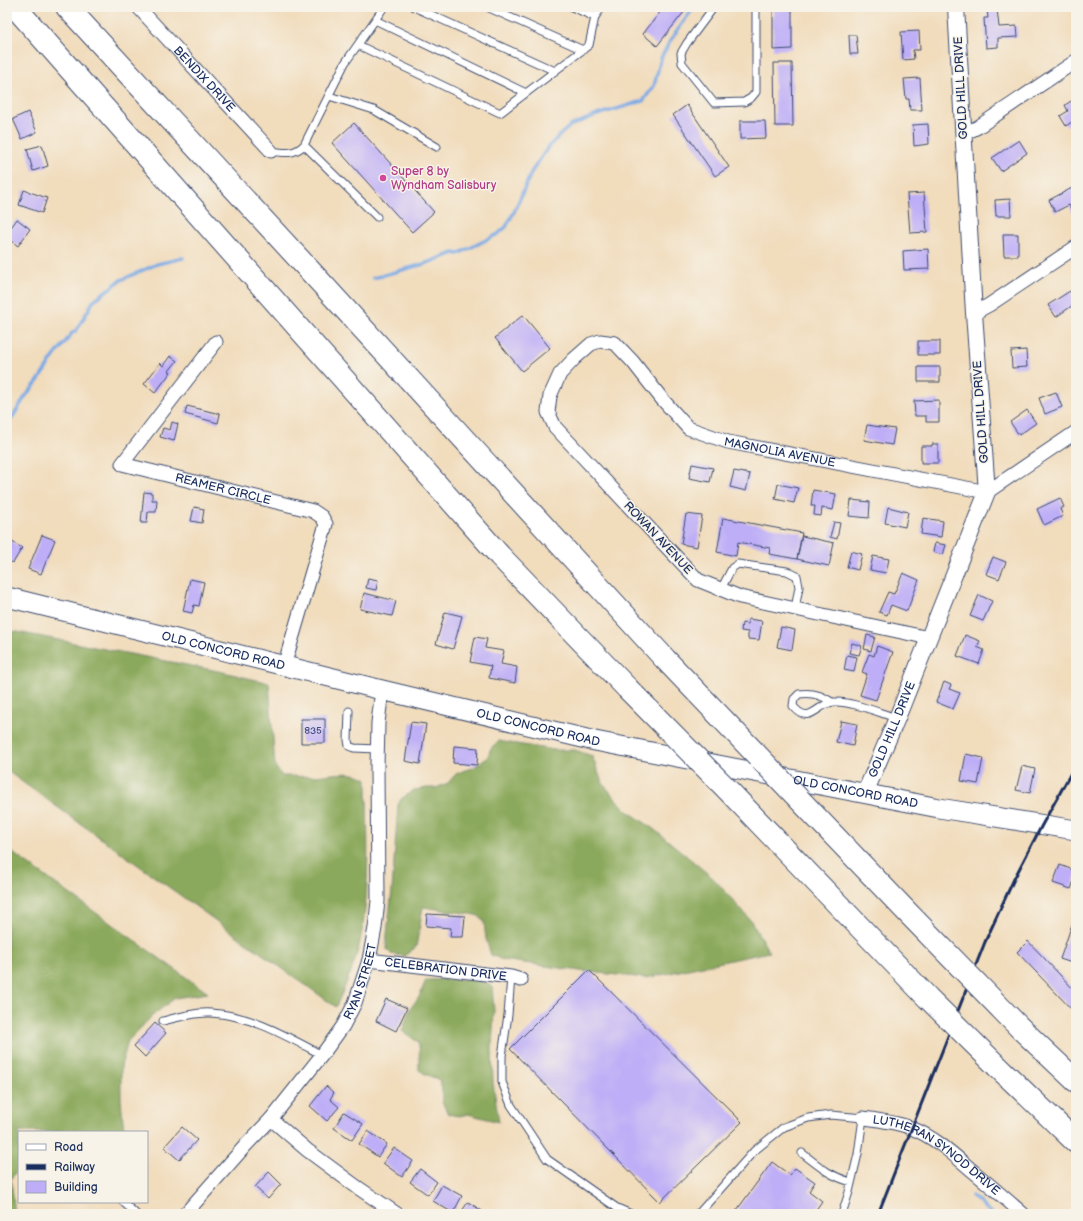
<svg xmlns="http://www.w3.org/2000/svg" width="1083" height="1221" viewBox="0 0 1083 1221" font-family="'Balsamiq Sans',sans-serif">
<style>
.forest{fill:#8ba95c;stroke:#536c5d}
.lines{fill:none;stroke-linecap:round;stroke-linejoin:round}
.stream{stroke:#7baae5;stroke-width:3.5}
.building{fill:#beaef7}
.service-casing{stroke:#3b496c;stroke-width:9}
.minor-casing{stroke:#3b496c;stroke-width:15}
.tertiary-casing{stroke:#3b496c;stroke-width:18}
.secondary-casing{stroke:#3b496c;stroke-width:21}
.motorway-casing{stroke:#3b496c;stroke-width:24}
.service{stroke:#fff;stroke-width:7}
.minor{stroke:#fff;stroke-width:13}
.tertiary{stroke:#fff;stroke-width:16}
.secondary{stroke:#fff;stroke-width:19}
.motorway{stroke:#fff;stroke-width:22}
.rail{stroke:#1b2f5e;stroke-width:3}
.motorway-bridge-casing{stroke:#3b496c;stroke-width:24;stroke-linecap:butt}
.motorway-bridge{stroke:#fff;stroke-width:22}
.hotel-dot{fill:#d1479c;stroke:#f7f3e8;stroke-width:1.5}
.labels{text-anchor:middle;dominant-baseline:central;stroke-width:3;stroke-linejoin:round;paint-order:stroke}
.number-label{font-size:10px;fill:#444f84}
.street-label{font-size:12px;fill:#1b2f5e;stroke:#f7f3e8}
.hotel-label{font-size:12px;fill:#b23c85;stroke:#f7f3e8;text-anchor:start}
</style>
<rect width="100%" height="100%" fill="#f7f3e8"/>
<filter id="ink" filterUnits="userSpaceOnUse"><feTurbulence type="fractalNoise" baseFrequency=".025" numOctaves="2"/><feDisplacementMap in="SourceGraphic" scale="8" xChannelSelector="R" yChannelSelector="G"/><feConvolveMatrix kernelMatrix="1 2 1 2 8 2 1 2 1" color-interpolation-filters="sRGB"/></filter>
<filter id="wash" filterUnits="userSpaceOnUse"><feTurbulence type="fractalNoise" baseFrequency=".012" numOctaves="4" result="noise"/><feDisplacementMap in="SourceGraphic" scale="16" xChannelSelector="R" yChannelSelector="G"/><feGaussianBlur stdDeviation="0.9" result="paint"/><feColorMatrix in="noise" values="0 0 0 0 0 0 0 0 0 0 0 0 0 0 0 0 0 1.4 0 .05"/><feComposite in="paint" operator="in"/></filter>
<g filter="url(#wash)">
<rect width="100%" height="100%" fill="#f1dcbc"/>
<path class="forest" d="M7 630 223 672 269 683 275 766 282 776C292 776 303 777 314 776 331 775 351 769 367 779 367 833 371 888 360 941 356 962 345 986 336 1007L7 771Z
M498 741 554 750H575L592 756 602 782 615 798 629 812 651 827 682 852 715 880 751 921 769 952 646 978 580 971 503 960 491 955 486 939 484 922 479 916 471 914 423 907 416 947 404 956 391 954 387 949 386 943 392 890 398 805 401 799 414 790 427 788H436L448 783 456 774 465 770 473 768 487 758 491 748Z
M7 849 208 993 175 998 152 1016 128 1041 121 1066V1099L124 1132H19V1167L11 1179 15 1214H7Z
M477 979 492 986 494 1011 492 1049 493 1083 499 1122 468 1114 459 1116 448 1114 442 1102V1090L440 1080 427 1075 419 1070C418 1060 421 1051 418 1042L402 1031 410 1009 419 997 426 980Z"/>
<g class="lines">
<path class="stream" d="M373 278 424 264 454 253 458 254 498 234 506 227 514 212 532 171 549 146 561 134 570 126 597 115 643 101 654 86 661 58 670 41 694 7
M7 426 25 397 38 381 53 358 73 332 76 331 94 300 121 280 157 264 183 258
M972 1196 992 1214"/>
</g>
<g id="blocks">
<path class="building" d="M664 7H688L657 46 643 34Z
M773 7H792V49L773 50Z
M997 9 999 27 1017 26 1018 37 998 38V47L986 48 984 18H988L987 10Z
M919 31 920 50H913L914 59 903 60 901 32Z
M849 35H856L858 54H850Z
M774 63H792L793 126H775Z
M920 78 922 110H910L909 99H906L904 79Z
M1076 98V119L1066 126 1060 116 1068 111 1065 105Z
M687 105 729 167 715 176 673 115Z
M28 112 37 132 22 139 13 119Z
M740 121H765L766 138 740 139Z
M354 123 434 212 412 232 332 143Z
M928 124 929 144 914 146 913 125Z
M1019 140 1027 153 1001 171 992 158Z
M42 145 48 166 33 171 27 149Z
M1074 187 1076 191V219L1069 205 1055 212 1049 200Z
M24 190 47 198 42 213 19 205Z
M924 193 927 232 910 233 907 194Z
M1010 199 1011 216H996L995 200Z
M17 219 30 229 18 246 7 237V233Z
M1003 234H1018V256H1004Z
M928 249 929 269 904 270 903 251Z
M1070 291 1076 300V303L1056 317 1048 305Z
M523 315 550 348 522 371 495 338Z
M918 341H940V355H918Z
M1026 350 1027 367 1012 368 1011 351Z
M170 356 177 361 169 371 171 372 155 393 144 384 160 363 163 366Z
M918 367H940V382H918Z
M1056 392 1062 407 1045 414 1039 398Z
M939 400V422H926V416H915L914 401Z
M187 406 220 414 218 423 185 414Z
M1027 410 1036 423 1019 435 1010 422Z
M172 422 178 424 174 441 160 437 163 428 170 430Z
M867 425 895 429 892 445 864 440Z
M932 444H938V463H921V446H932Z
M692 464 713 468 710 482 689 478Z
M734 471 750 474 746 491 730 487Z
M778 484 798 488 794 503 775 499Z
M813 490 836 494 833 510 822 508 821 516 814 515 815 506H811Z
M144 492 152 493V500H157L156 512H148L147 523H141Z
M1060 498 1064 507 1060 509 1063 516 1044 525 1037 509Z
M851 500 870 502 869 518 849 516Z
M194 507 204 509 202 523 191 521Z
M888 507 908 512 905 527 885 523Z
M686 514 702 516 697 547 681 544Z
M723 518 802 533 797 559 769 554 770 548 738 542 736 556 717 552Z
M923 518 943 521 941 537 921 534Z
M834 522 840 523 837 539 830 537Z
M42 535 55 540 41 574 28 569Z
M802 536 834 543 829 566 797 559Z
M9 540 22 548 13 563 7 560V543Z
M935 543 946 545 943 555 933 552Z
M851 551 862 554 858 570 847 567Z
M873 556 889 559 886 573 870 570Z
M993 557 1006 562 999 579 986 574Z
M903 573 919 580 907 611 891 605 887 615 879 612 888 592 894 594Z
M368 578 378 580 376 590 366 588Z
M190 579 204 582 199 606 194 605 192 613 183 611Z
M364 593 396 601 392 616 360 609Z
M979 595 992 601 983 621 970 616Z
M445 612 462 616 453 649 436 644Z
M748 619 762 621 759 640 748 639V632L741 631 742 623 748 624Z
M781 627 795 630 792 650 777 647Z
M867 635 875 637 871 651 864 649Z
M965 635 980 641 977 647 984 650 979 664 957 656Z
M475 637 487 639 485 648 504 651 501 664 517 667 515 683 489 678 491 666 470 662Z
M852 643 862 646 859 655 849 653Z
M877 646 893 652 876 700 860 695 867 674 862 672 869 654 874 656Z
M847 655 857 657 854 672 844 670Z
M944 682 951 685 949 689 960 693 953 709 936 702Z
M301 719H325V743H301Z
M841 721 857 724 853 746 836 742Z
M411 722 426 724 420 764 405 761Z
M454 746 478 748 477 765 453 763Z
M966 754 983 758 978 784 961 781Z
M1022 766 1035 769 1030 793 1016 790Z
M1060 865 1076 871V875L1071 889 1053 883Z
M1076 913V951L1072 963 1060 959Z
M427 914 465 916 463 937H450L451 928 426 926Z
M1028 941 1076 992V1014L1017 952Z
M589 970 742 1122 660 1202 510 1049Z
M386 999 407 1008 396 1031 376 1021Z
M155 1023 166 1033 145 1057 134 1046Z
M326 1086 334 1093 330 1099 339 1107 327 1121 310 1106Z
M344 1112 363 1124 352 1140 334 1128Z
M182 1127 197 1140 179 1160 164 1147Z
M368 1131 387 1144 378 1157 359 1144Z
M394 1148 413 1161 402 1177 383 1163Z
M772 1162 790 1175 795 1168 815 1182 809 1191 822 1201 813 1214H734Z
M420 1169 437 1182 428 1195 410 1182Z
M269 1172 281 1184 268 1199 255 1187Z
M442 1185 462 1196 453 1213 433 1201Z
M468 1202 487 1214H460Z"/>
</g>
</g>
<g filter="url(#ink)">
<use href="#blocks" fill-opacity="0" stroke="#3b496c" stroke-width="1"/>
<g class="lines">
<defs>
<path id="service" d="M414 7 555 71
M487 7 583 50
M714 7 687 43 681 53 682 63 714 103 744 102 751 98 756 92V7
M595 17 602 7
M375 20 526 93
M358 45 500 113 589 45 595 17 572 7
M329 96 374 110 437 147
M304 145 377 217
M271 151C284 153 294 155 304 145L345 63 384 7
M721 589 732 568 738 564 787 571 797 576 799 587 795 609
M832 702C822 695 811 692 799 694L794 699 793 706C810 727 817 703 834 702 852 701 879 713 897 718
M349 711 348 740 349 746 354 748 377 749
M511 977 508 1015 502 1056V1082L511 1105 547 1159 617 1208 631 1214
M163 1021C178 1017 196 1012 211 1013 251 1015 288 1037 322 1055
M802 1153C820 1167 830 1176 851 1182
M123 1202 136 1214
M696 1214 699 1213 754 1151 784 1127 808 1118 831 1115 863 1118 858 1154 849 1192 842 1214"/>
<g id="minor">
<path id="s1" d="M138 7 271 151"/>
<path d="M964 134 978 127 1076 61"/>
<path d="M974 313 989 305 1076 247"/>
<path id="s2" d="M216 342 122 464 313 511 322 517 326 524 284 666"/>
<path id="s3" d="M929 638 740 597 698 580 662 542 555 427 548 412 550 396 560 374 574 359 591 344 600 341 615 343 633 362 662 399 688 428 728 442 987 492 1076 432"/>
<path id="s4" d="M369 960 511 977 521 980"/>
<path id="s5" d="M863 1118C879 1120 896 1122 911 1128 935 1137 955 1156 974 1172 991 1186 1007 1200 1023 1214"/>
<path d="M271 1119 307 1150 357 1187 397 1214"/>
<path id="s6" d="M185 1214 246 1145 271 1119 322 1055 343 1026 355 1003 369 960 375 928 378 901 377 767 378 723 382 690"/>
</g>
<g id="tertiary">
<path id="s7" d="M865 793 897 718 987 492 974 313 956 7"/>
</g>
<g id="secondary">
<path id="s8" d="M7 597 382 690 595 741 939 808 1076 830"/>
</g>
<path id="motorway" d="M15 7 500 556 627 688
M67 7 324 286 665 659
M1020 1028 1076 1081
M997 1066 1076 1142"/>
</defs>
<use href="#service" class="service-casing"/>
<use href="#minor" class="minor-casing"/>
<use href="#tertiary" class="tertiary-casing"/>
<use href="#secondary" class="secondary-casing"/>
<use href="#motorway" class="motorway-casing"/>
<use href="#service" class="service"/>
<use href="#minor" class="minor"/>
<use href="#tertiary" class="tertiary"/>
<use href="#secondary" class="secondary"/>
<use href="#motorway" class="motorway"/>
<path class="rail" d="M878 1214 985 942 1014 879 1042 825 1076 764"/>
<defs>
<path id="motorway-bridge" d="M665 659 909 914 1020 1028
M627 688 724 786 928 998 997 1066"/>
</defs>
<use href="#motorway-bridge" class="motorway-bridge-casing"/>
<use href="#motorway-bridge" class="motorway-bridge"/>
</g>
</g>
<circle class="hotel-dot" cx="383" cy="178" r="4"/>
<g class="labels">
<g class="number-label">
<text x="313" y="731">835</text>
</g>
<g class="street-label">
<text stroke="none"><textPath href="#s1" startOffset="98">BENDIX DRIVE</textPath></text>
<text transform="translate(961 88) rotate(-93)">GOLD HILL DRIVE</text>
<text transform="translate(981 412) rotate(-94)">GOLD HILL DRIVE</text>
<text stroke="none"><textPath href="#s3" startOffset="780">MAGNOLIA AVENUE</textPath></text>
<text stroke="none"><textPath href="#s2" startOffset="258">REAMER CIRCLE</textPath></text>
<text transform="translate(658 538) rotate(47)">ROWAN AVENUE</text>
<text stroke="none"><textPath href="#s8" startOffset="223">OLD CONCORD ROAD</textPath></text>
<text stroke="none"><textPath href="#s8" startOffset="547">OLD CONCORD ROAD</textPath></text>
<text stroke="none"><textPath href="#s7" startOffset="69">GOLD HILL DRIVE</textPath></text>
<text stroke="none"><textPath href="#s8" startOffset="871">OLD CONCORD ROAD</textPath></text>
<text stroke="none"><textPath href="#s4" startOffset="77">CELEBRATION DRIVE</textPath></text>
<text stroke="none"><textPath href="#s6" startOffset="294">RYAN STREET</textPath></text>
<text stroke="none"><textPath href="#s5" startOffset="84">LUTHERAN SYNOD DRIVE</textPath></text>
</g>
<g class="hotel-label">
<text x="391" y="171">Super 8 by<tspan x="391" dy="14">Wyndham Salisbury</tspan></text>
</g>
</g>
<rect width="1083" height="1221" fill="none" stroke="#f7f3e8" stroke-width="24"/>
<rect x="18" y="1131" width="130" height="72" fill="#f7f3e8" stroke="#9fa5b1"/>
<rect x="26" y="1144" width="20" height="6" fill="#ffffff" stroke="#9fa5b1"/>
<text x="54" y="1151" font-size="12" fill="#1b2f5e">Road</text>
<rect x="26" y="1164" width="20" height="6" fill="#1b2f5e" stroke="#9fa5b1"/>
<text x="54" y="1171" font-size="12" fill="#1b2f5e">Railway</text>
<rect x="26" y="1181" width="20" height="12" fill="#beaef7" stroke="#9fa5b1"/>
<text x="54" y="1191" font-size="12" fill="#1b2f5e">Building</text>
</svg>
